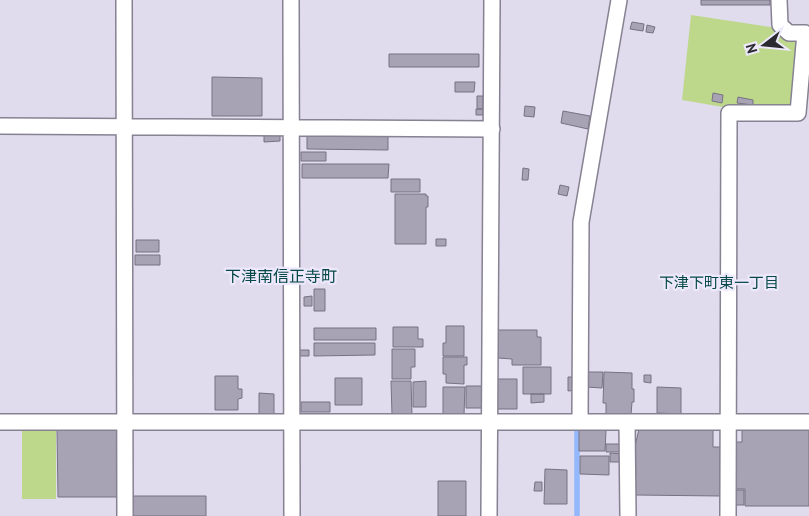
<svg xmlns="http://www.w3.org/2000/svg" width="809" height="516" viewBox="0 0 809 516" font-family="'PT Sans','Noto Sans JP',sans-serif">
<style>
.green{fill:#bdd88b}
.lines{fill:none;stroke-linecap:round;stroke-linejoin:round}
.stream{stroke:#93b8fe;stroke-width:5.5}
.building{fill:#a7a2b4;stroke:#777283}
.minor-casing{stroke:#868292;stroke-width:18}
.minor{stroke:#fff;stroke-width:15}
.labels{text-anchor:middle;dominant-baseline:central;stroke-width:4.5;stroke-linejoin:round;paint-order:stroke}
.neighbourhood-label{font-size:15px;fill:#054846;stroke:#ede8fb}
.quarter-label{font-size:16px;fill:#054846;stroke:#ede8fb}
</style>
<rect width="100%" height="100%" fill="#e0dbed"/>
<path class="green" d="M691 15 777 28 797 40 791 107H723L682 100Z
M22 427H56V499H22Z"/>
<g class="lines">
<path class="stream" d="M577 429V516"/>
</g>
<path class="building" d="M701 0H770V5H701Z
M632 22 644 24 643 31 630 29Z
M647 25 655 27 653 33 646 32Z
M389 54H479V67H389Z
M212 77 262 78V116H212Z
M455 82H475L474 92H455Z
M713 93 723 95 722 103 712 101Z
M477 96H483V109H477Z
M738 97 753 100V105L737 103Z
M525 106 535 107 534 117 524 116Z
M476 109H483V115H476Z
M563 111 590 116 588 129 561 123Z
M264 133H280V141L264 142Z
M307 134H388V150L307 149Z
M301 152H326V161H301Z
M302 164H389L388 178H302Z
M523 168 529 169 528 180H522Z
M391 179H420V192H391Z
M560 185 569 187 567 196 558 194Z
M395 194H426V196H428V207H426V244H395Z
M436 239H446V246H436Z
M136 240H159V252H136Z
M135 255H160V265H135Z
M314 289H325V311H314Z
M312 296V306H304V297Z
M446 326H464V356H443V343H446Z
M393 327H418V339H423V347H393Z
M314 328H376V340H314Z
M498 330H537V337H541V365H512V359L498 358Z
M314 343H375V355L314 356Z
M392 349H415V367H411V379H392Z
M299 350H309V356H298Z
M443 357H467V365H464V384L446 383V374H443Z
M523 367H551V394H523Z
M586 372H603L602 388 586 387Z
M604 372 632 373V389H634V402H632L631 415 606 414V403H603Z
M644 375H651V383L644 382Z
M215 376H238V389H242V398L238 399V410H215Z
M568 377H575L576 390 568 391Z
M335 378H362V405H335Z
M497 379H517V409H497Z
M391 381H411L412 415H392Z
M426 381V407H413V382Z
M466 386H482V408H466Z
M443 387H465L464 415H443Z
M657 387 681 388V414L657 413Z
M259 393 274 394V416H259Z
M531 394H544V402L531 403Z
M301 402H330V412H301Z
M118 429 119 497H58L57 430Z
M579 429 606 430 605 451H579Z
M639 429 713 430V447H720V496L635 495V446Z
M742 429H809V506H745V489H734V442H742Z
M606 444H621V452H606Z
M610 453 622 454V462H610Z
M580 456H609V475L580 474Z
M545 469 567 470V504H544Z
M438 481H466V516H438Z
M535 482H542V491H534Z
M734 490H744V505H734Z
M133 496H206V516H133Z"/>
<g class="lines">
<defs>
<path id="minor" d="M124 0 125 516
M291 0 292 516
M0 126 492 129
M0 422H809
M580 422 581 222 619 0
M627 422 628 516
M489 516 492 0
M728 516 729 113H798L805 33H789L780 25 779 0"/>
</defs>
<use href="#minor" class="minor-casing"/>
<use href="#minor" class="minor"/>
</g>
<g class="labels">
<g class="neighbourhood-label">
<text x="719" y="282">下津下町東一丁目</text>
</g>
<g class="quarter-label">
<text x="281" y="276">下津南信正寺町</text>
</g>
</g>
<g transform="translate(764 45) rotate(254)" stroke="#ede8fb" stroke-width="4" paint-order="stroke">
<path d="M0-4L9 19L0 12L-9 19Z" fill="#2c2a31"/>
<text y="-8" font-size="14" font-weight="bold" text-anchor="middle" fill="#2c2a31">N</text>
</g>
</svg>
